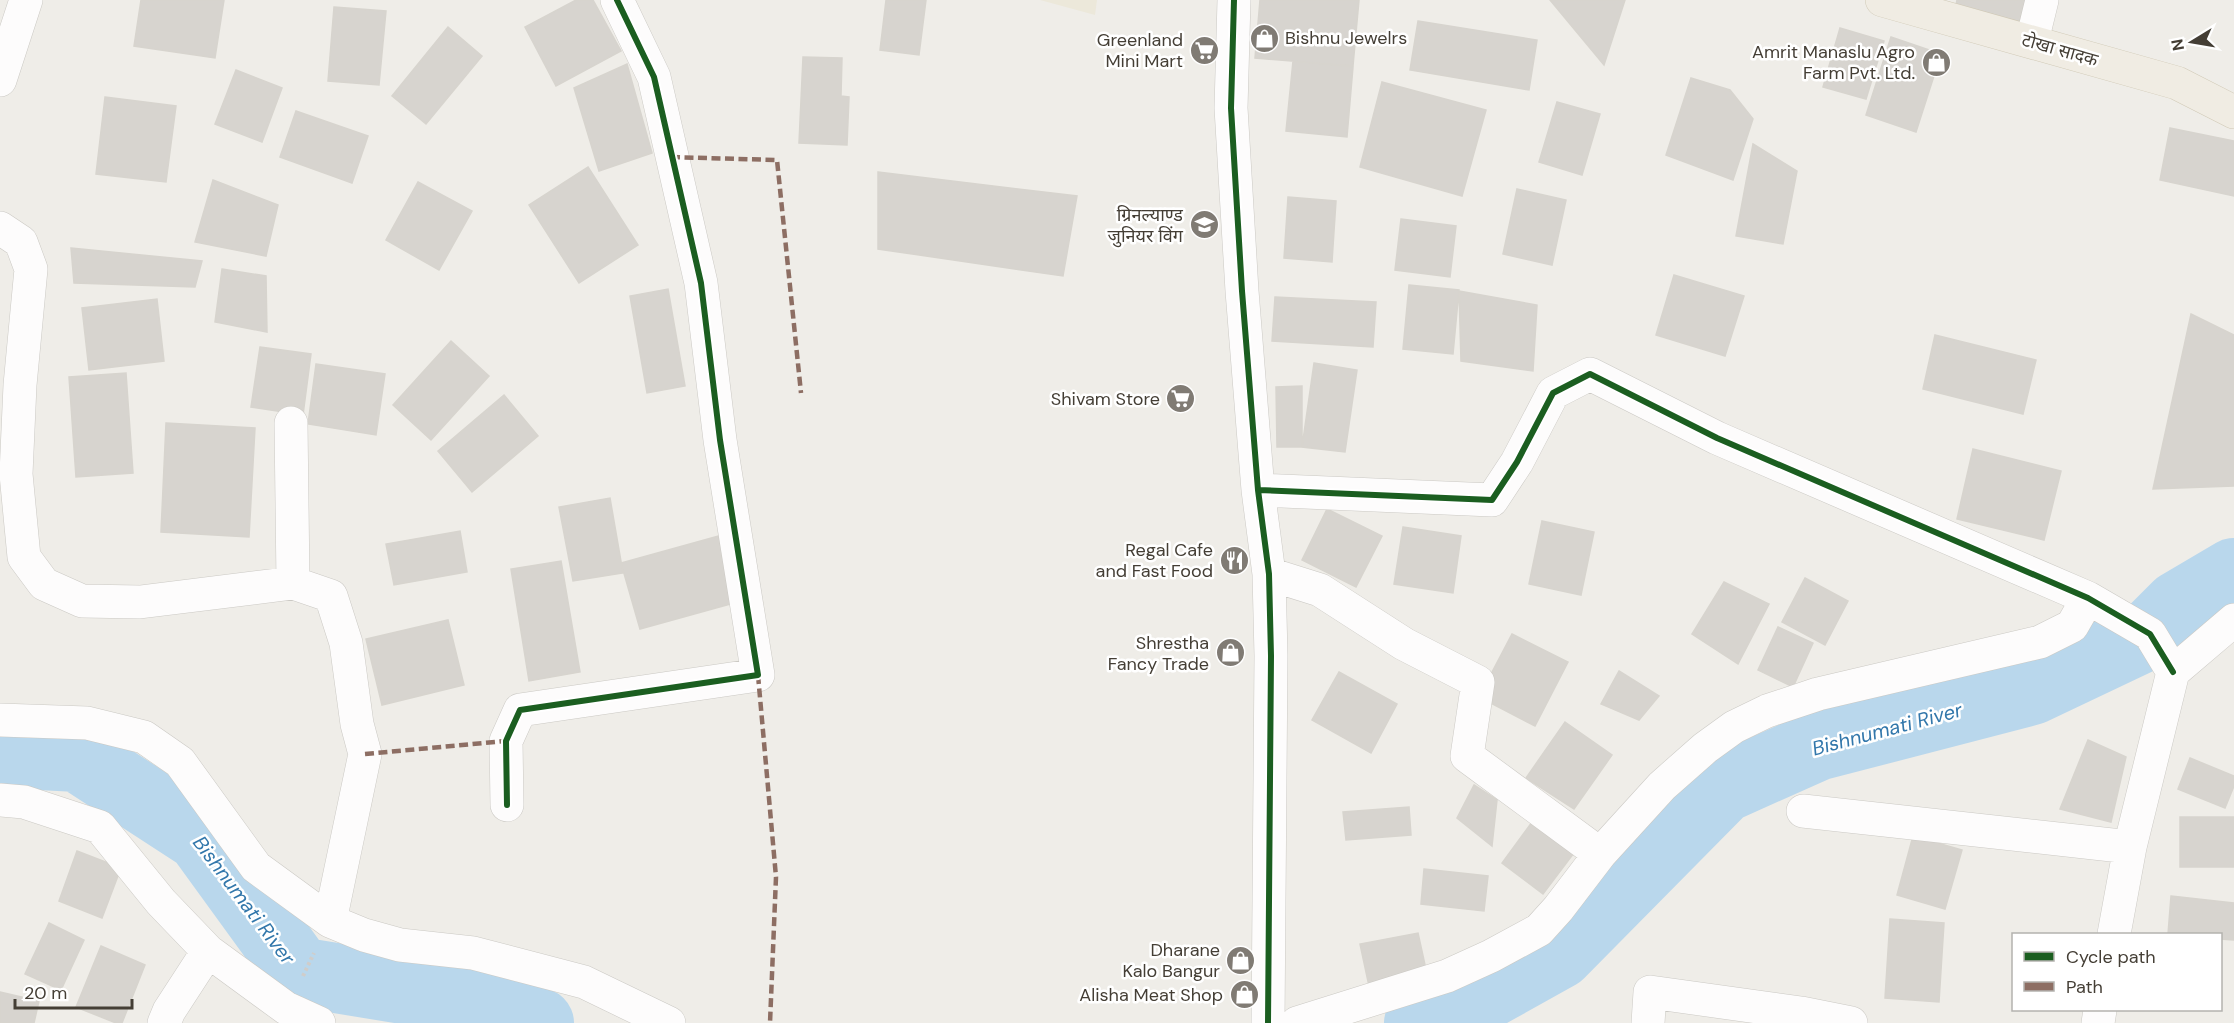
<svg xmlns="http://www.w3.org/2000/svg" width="2234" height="1023" viewBox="0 0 2234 1023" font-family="'DM Sans','Noto Sans Devanagari',sans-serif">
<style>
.education{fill:#ece8da}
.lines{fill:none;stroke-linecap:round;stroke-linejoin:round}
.river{stroke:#b9d7ec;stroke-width:70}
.building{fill:#d7d4cf;stroke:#d7d4ce;stroke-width:1.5}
.minor-casing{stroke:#cbc9c4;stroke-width:34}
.major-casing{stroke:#d0c9b6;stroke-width:34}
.path{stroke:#d0cdca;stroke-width:4;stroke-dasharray:3 3;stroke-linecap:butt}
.minor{stroke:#fdfcfc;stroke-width:33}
.major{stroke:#f0ece3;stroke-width:33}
.quiet{stroke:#8d6e63;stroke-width:4.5;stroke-dasharray:9 4.5;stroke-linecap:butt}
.cycleway-casing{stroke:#fff;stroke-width:10}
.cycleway{stroke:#1b5e20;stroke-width:6}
.labels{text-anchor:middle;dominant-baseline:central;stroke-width:5;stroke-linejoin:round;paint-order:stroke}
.poi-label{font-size:18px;fill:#443e35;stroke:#fff;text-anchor:end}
.street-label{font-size:18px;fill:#443e35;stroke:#fff}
.water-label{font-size:20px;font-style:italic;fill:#3277ab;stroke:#fff}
</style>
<rect width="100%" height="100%" fill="#efede8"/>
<path class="education" d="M1040 0H1097L1095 15Z"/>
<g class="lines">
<path class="river" d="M0 753 78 757 201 837 299 972 489 1003 539 1023
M1419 1023 1462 1008 1559 954 1723 788 1817 746 2032 690 2150 634 2178 606 2234 573"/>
</g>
<path class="building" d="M141 0H224L215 58 134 46Z
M576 0H593L621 51 556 86 525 27Z
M886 0H926L919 55 880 50Z
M1260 0H1359L1353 66 1255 58Z
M1550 0H1625L1604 65Z
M1957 0H2031L2025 25 1955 9Z
M334 7 386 11 379 85 328 81Z
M1418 21 1537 40 1529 90 1410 70Z
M448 27 482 56 426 124 392 96Z
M1840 28 1884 41 1866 99 1823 87Z
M1891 37 1941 54 1916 132 1866 115Z
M803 57 842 58 841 96 849 97 847 145 799 143Z
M1293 61 1353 67 1347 137 1286 131Z
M627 64 652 153 599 171 574 88Z
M236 70 282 88 262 142 215 124Z
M1691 78 1730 90 1753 119 1733 180 1666 155Z
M1382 82 1486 110 1462 196 1360 167Z
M105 97 176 106 166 182 96 174Z
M1557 102 1600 114 1582 175 1539 162Z
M296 111 368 136 352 183 280 157Z
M2170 128 2234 141V196L2160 180Z
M1753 144 1797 171 1783 244 1736 236Z
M588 167 638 245 579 283 529 205Z
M878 172 1077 196 1063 276 878 249Z
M213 180 278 205 266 256 195 242Z
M418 182 472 211 439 270 386 240Z
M1517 189 1566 200 1552 265 1503 254Z
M1288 197 1336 201 1332 262 1284 258Z
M1401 219 1456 226 1450 277 1395 270Z
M71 248 202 261 195 287 74 283Z
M222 269 266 276 267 332 215 322Z
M1674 275 1744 296 1725 356 1656 335Z
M1409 285 1459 290 1453 354 1403 349Z
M668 289 685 386 647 393 630 296Z
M1459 291 1537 305 1533 371 1461 361Z
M1275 297 1376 302 1373 347 1272 341Z
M157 299 164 361 89 370 82 308Z
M2191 314 2234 335V486L2153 489Z
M1935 335 2036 360 2023 414 1923 389Z
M451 341 489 376 431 440 393 405Z
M260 347 311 354 303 415 251 407Z
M1314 363 1357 370 1345 452 1302 447Z
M316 364 385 374 376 435 308 424Z
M126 373 133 473 76 477 69 377Z
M1302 386V447H1277L1276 387Z
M504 395 538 436 472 492 438 451Z
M166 423 255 428 249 537 161 532Z
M1973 449 2061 471 2044 540 1957 519Z
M610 498 623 573 573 581 559 507Z
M1327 509 1382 536 1356 587 1302 560Z
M1542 521 1594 532 1581 595 1529 584Z
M1403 527 1461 536 1453 593 1394 584Z
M460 531 467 572 394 585 386 544Z
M726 534 745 600 640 629 621 563Z
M561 561 580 672 529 681 511 569Z
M1805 578 1848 601 1825 645 1782 622Z
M1724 582 1769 604 1738 664 1692 634Z
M448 620 464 685 382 705 366 639Z
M1778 627 1813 643 1793 687 1758 670Z
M1512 634 1568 662 1535 726 1479 697Z
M1619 671 1659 696 1639 720 1601 704Z
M1339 672 1397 704 1371 753 1312 720Z
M1565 722 1612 755 1574 809 1526 778Z
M2088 740 2126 757 2111 822 2060 809Z
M2190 758 2234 776V786L2225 808 2178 789Z
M1474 785 1497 800 1492 846 1457 818Z
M1409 807 1411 835 1346 840 1343 812Z
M2180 817H2234V867H2180Z
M1535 818 1577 849 1543 894 1502 863Z
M1913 836 1962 850 1945 909 1897 895Z
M77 851 121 868 102 918 59 901Z
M1424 869 1488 876 1484 911 1421 904Z
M2171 896 2234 903V940L2220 939V934H2168Z
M1890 919 1944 923 1939 1002 1885 998Z
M49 923 84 940 61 990 25 974Z
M1418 933 1427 974 1369 986 1360 944Z
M101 946 145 965 122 1023H116L76 1007Z
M0 992 39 1001 34 1023H0Z"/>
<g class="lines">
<defs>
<path id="minor" d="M1234 0 1231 108 1242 291 1258 490 1269 574 1271 656 1268 1023
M2032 41 2042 0
M0 80 26 0
M0 228 21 242 31 269 20 385 16 474 24 557 44 584 82 601 140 602 293 583
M291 423 293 583 331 596 346 643 357 724 365 754 330 921
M1258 490 1492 500 1517 462 1553 393 1590 374 1717 438 2088 598 2150 634 2173 672
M1269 574 1320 590 1404 644 1478 682 1467 756 1600 854
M0 720 87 723 144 737 180 762 256 867 330 921 364 935 400 945 473 953 584 982 669 1023
M0 800 24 802 100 827 161 902 208 951 286 1008 319 1023
M507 805 506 741 520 710 758 675 720 440 701 283 654 77 617 0
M1803 811 2130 847
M2114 934 2130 847 2173 672 2234 620
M164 1023 169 1011 208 951
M1297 1023 1447 976 1491 956 1539 930 1558 909 1600 854 1662 786 1705 748 1734 727 1767 711 1818 694 2040 642 2072 626 2088 598
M1648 1023 1650 992 1801 1013 1851 1023
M2098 1023 2100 1010"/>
<path id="major" d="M1882 0 2177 83 2234 112"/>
</defs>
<use href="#minor" class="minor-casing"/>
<use href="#major" class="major-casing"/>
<path class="path" d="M303 976 314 953"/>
<use href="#minor" class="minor"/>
<use href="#major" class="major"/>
<path class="quiet" d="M671 157 777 160 801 393
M758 675 776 877 770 1023
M365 754 506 741"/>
<defs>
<path id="cycleway" d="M1234 0 1231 108 1242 291 1258 490 1269 574 1271 656 1268 1023
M1258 490 1492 500 1517 462 1553 393 1590 374 1717 438 2088 598 2150 634 2173 672
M507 805 506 741 520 710 758 675 720 440 701 283 654 77 617 0"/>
</defs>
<use href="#cycleway" class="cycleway-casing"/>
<use href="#cycleway" class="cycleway"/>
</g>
<defs>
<symbol id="shop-disc" viewBox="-11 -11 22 22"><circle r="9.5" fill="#807b74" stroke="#fff"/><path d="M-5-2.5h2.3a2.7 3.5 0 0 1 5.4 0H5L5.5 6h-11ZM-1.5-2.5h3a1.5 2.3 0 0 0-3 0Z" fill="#fff"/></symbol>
<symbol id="supermarket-disc" viewBox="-11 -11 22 22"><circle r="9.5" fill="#807b74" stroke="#fff"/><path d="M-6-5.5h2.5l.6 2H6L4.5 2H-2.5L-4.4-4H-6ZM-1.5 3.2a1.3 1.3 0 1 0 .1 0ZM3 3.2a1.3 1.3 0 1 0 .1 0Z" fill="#fff"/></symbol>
<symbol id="school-disc" viewBox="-11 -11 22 22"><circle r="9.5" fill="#807b74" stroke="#fff"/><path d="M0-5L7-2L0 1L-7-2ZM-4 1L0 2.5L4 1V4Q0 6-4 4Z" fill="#fff"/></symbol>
<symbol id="restaurant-disc" viewBox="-11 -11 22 22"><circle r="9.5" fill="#807b74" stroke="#fff"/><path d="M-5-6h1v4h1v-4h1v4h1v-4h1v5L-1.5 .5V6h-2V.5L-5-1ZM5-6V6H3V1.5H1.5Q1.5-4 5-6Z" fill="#fff"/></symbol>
</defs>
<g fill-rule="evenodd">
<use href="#shop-disc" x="1248" y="22" width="33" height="33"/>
<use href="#supermarket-disc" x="1188" y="34" width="33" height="33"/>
<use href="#shop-disc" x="1920" y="46" width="33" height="33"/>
<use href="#school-disc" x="1188" y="208" width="33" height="33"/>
<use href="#supermarket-disc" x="1164" y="382" width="33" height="33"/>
<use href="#restaurant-disc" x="1218" y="544" width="33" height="33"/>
<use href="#shop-disc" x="1214" y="636" width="33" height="33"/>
<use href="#shop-disc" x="1224" y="944" width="33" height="33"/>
<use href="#shop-disc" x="1228" y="978" width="33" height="33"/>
</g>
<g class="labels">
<g class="poi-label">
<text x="1285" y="38" text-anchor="start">Bishnu Jewelrs</text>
<text x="1183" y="40">Greenland<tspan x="1183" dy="21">Mini Mart</tspan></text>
<text x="1915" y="52">Amrit Manaslu Agro<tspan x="1915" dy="21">Farm Pvt. Ltd.</tspan></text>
<text x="1183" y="215">ग्रिनल्याण्ड<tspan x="1183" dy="21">जुनियर विंग</tspan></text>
<text x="1160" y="399">Shivam Store</text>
<text x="1213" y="550">Regal Cafe<tspan x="1213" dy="21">and Fast Food</tspan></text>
<text x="1209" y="643">Shrestha<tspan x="1209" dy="21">Fancy Trade</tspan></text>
<text x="1220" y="950">Dharane<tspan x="1220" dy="21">Kalo Bangur</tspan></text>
<text x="1223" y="995">Alisha Meat Shop</text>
</g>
<g class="street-label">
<text transform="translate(2060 50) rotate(16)">टोखा सादक</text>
</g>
<g class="water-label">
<text transform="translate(1887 729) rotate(-15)">Bishnumati River</text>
<text transform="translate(244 900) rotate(53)">Bishnumati River</text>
</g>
</g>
<rect x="2012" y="933" width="210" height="78" fill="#ffffff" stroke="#b4b2ae" stroke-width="1.5"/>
<rect x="2024" y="952" width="30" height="9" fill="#1b5e20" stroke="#b4b2ae" stroke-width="1.5"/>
<text x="2066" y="963" font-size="18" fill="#443e35">Cycle path</text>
<rect x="2024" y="982" width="30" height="9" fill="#8d6e63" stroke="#b4b2ae" stroke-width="1.5"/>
<text x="2066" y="993" font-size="18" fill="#443e35">Path</text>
<g transform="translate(2192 42) rotate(259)" stroke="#ffffff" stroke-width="4.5" paint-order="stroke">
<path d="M0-4.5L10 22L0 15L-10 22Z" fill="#443e35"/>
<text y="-9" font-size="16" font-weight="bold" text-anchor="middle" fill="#443e35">N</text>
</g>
<path d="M15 999v9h117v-9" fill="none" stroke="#443e35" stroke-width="3"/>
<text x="24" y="999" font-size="18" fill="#443e35" stroke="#ffffff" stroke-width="4.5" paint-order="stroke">20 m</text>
</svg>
